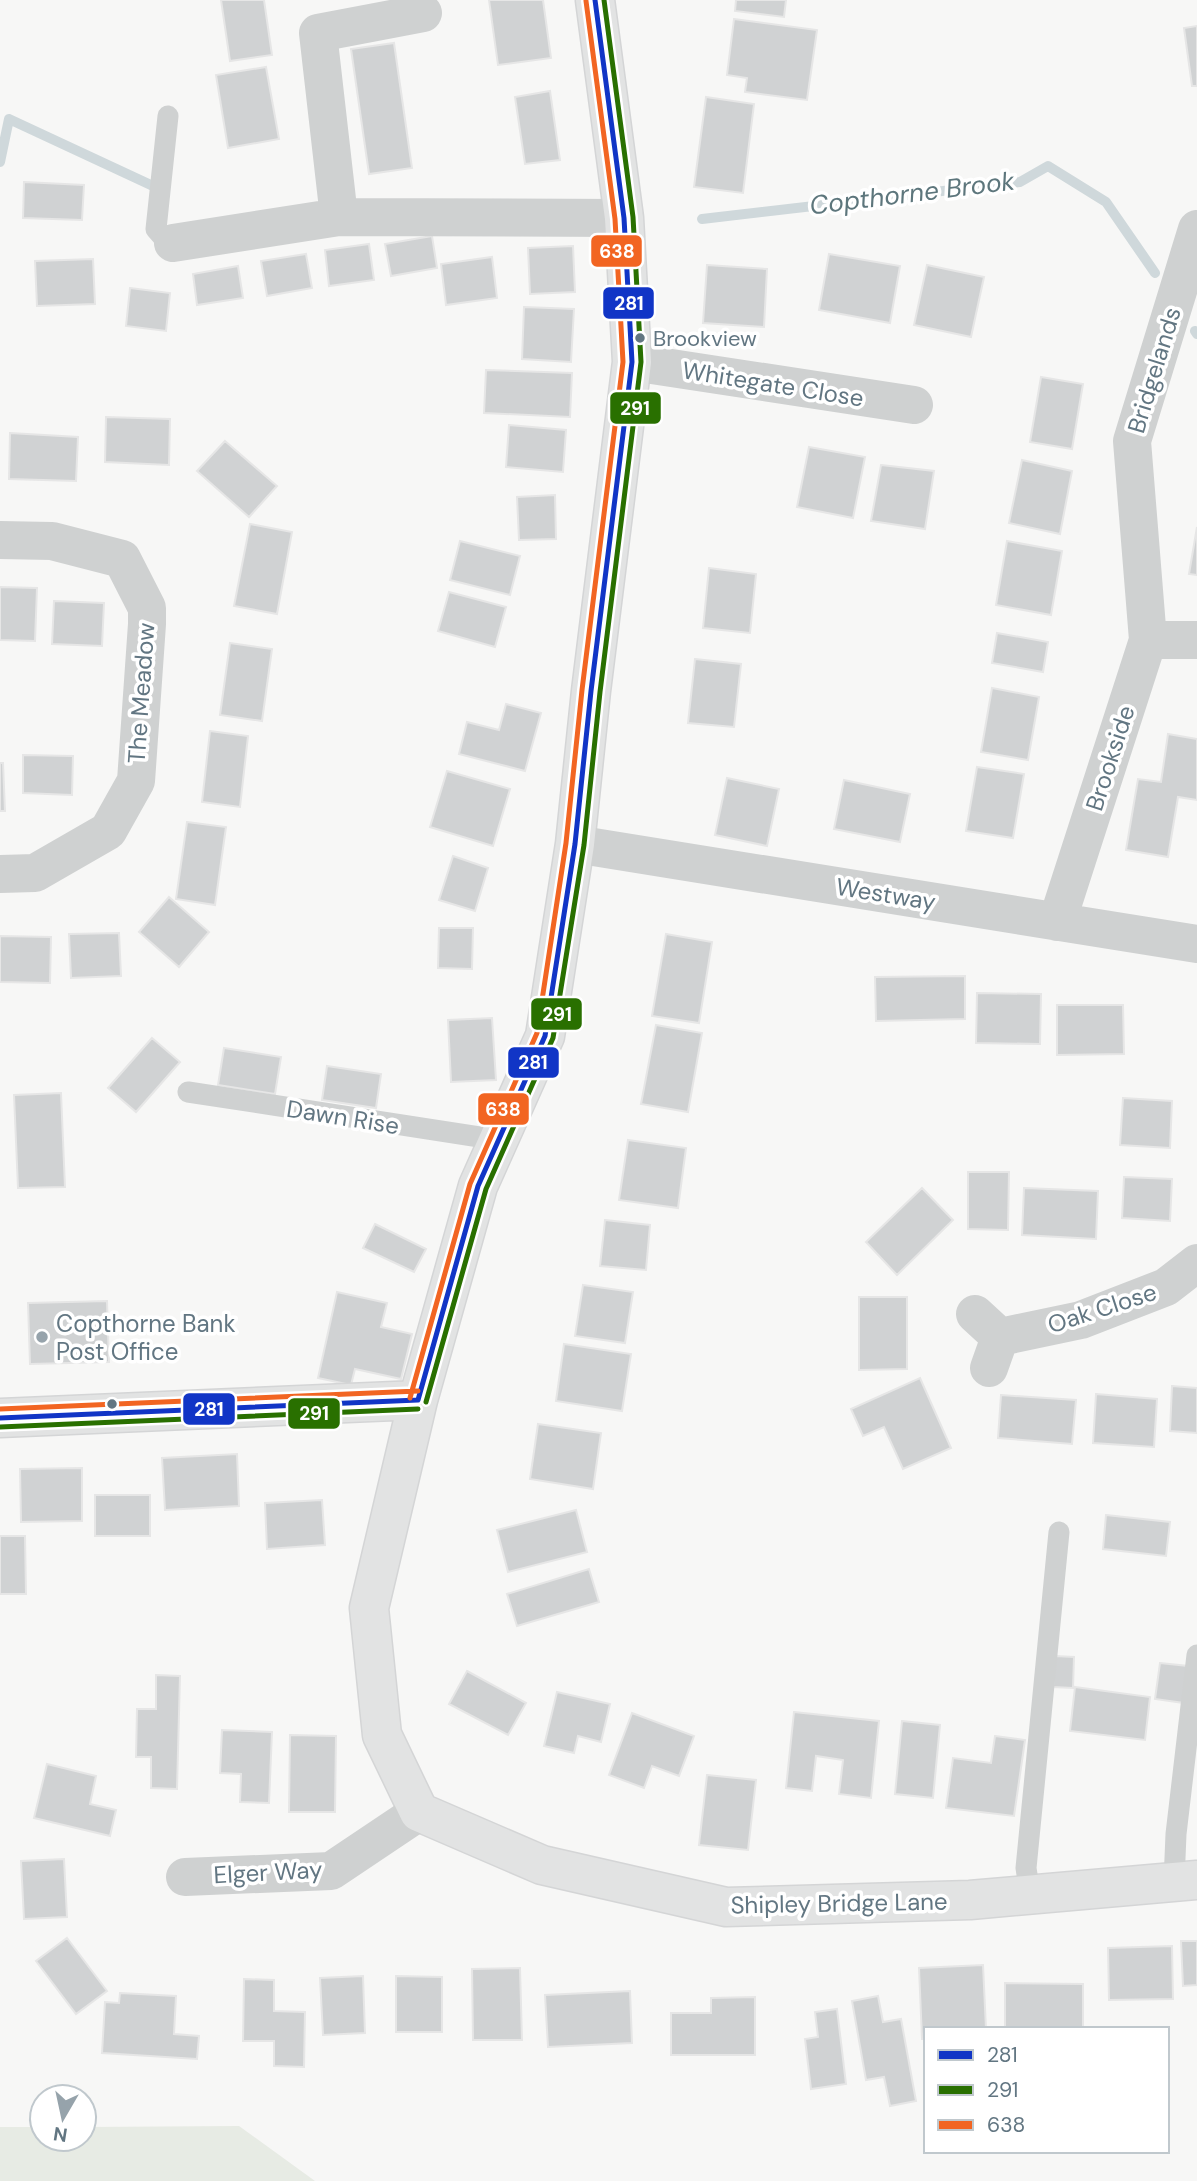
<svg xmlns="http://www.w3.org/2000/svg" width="1197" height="2181" viewBox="0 0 1197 2181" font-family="'DM Sans',sans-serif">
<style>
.green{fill:#e7ebe4}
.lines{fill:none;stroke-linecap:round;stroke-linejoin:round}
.stream{stroke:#cfd8db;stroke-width:10}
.building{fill:#d0d2d3;stroke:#e6e6e6;stroke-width:2}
.secondary-casing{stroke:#d4d5d6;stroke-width:41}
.lane{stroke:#cfd1d1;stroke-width:21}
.street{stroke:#cfd1d1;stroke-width:38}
.secondary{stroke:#e2e3e3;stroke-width:38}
.bus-1-casing{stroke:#fff;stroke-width:10}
.bus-2-casing{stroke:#fff;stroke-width:10}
.bus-3-casing{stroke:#fff;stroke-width:10}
.bus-1{stroke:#1135c6;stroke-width:5}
.bus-2{stroke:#297000;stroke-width:5}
.bus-3{stroke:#f26522;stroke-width:5}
.bus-dot{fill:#627682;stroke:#fff;stroke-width:2.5}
.poi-dot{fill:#96a3ab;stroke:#fff;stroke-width:2.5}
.labels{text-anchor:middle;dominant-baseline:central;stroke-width:7;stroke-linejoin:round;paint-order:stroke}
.bus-label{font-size:22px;fill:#627682;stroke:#fff;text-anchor:start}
.street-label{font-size:24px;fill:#627682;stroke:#fff}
.poi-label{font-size:24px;fill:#627682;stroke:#fff;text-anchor:start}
.water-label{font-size:26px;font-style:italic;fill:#5d767c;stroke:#fff}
.line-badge{stroke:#fff;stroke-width:2.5}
.badge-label{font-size:19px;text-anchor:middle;font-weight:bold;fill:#fff}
</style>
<rect width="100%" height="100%" fill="#f7f7f6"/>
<path class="green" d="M239 2126 315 2181H0V2127H42V2139H84V2127Z"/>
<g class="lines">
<path class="stream" d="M0 162 9 119 153 186
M702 219 1020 182 1048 166 1106 202 1155 273
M1195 331 1197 334"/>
</g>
<path class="building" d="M221 0H264L272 55 230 61Z
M489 0H543L551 58 498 65Z
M736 0H786L784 17 735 11Z
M734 19 817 30 807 100 745 92 747 78 727 75Z
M1197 26V86H1192L1184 28Z
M394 43 412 168 369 174 351 49Z
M266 67 279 139 228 148 216 75Z
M550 91 560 160 525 164 515 97Z
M706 97 754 104 743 193 694 187Z
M24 182 84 185 82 220 23 218Z
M432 236 437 268 391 276 385 244Z
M369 244 374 280 329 286 325 250Z
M573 246 575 292 530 294 528 248Z
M306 254 312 288 267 296 261 261Z
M829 254 900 266 890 323 819 310Z
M492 257 497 298 446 305 441 264Z
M93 259 95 304 37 306 35 261Z
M707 265 767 269 764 327 703 323Z
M927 265 984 277 971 337 914 325Z
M238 266 243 298 197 305 193 274Z
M130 288 170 293 166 331 126 326Z
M524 307 574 309 571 362 522 359Z
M486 370 572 373 570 417 484 413Z
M1041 377 1083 384 1072 449 1030 442Z
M106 417 170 419 169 465 105 462Z
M509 425 566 430 563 472 506 467Z
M10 433 78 437 76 481 9 479Z
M225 441 277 486 249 517 197 471Z
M809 447 865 457 853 518 797 507Z
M1022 460 1072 471 1060 534 1009 523Z
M881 465 934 471 925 529 871 521Z
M555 495 556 539 519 540 517 497Z
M250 524 292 532 277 614 234 606Z
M1197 527V575L1189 574Z
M460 541 520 556 510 595 450 580Z
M1007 541 1062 551 1051 615 996 605Z
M709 568 756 574 750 633 703 628Z
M0 587 37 588 35 641 0 640Z
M449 592 506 607 495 647 438 631Z
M54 601 104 603 102 646 52 644Z
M997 633 1048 642 1043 672 992 663Z
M230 643 272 649 262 721 220 715Z
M695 659 741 664 734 727 688 723Z
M992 688 1039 697 1028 760 981 752Z
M506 704 541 713 525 771 459 754 467 722 499 730Z
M210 731 248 736 240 807 202 802Z
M1168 734 1197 739V800L1178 797 1168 857 1126 850 1138 779 1161 782Z
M23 755 73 756 72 795 23 793Z
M0 763H3L5 811H0Z
M977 767 1024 774 1013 838 966 831Z
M447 771 510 789 493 846 430 827Z
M727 778 779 789 767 846 715 835Z
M844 780 910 794 900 842 834 829Z
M187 822 226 827 215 905 176 899Z
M453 856 488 868 475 911 439 900Z
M169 897 209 932 179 967 139 932Z
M439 928H473L472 969 438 968Z
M119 933 121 976 71 978 69 934Z
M666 934 712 942 699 1023 652 1016Z
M0 936 51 937 50 983 0 982Z
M965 976V1019L876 1021 875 977Z
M977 993 1041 994 1040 1044 976 1043Z
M1057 1005H1123L1124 1054 1057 1055Z
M492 1018 496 1080 451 1082 448 1020Z
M656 1025 702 1033 688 1112 641 1104Z
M152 1038 180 1062 136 1112 108 1088Z
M224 1048 281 1057 275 1094 218 1085Z
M327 1066 381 1074 376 1108 322 1100Z
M61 1093 65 1187 18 1188 14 1095Z
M1123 1098 1172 1101 1170 1148 1120 1145Z
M628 1140 686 1148 678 1208 619 1200Z
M968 1172H1009L1008 1230 968 1229Z
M1124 1177 1172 1179 1170 1221 1122 1218Z
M922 1188 953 1220 897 1275 866 1242Z
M1024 1188 1098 1191 1096 1239 1022 1235Z
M605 1220 650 1225 646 1270 600 1266Z
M375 1224 426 1249 414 1272 363 1248Z
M583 1285 633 1292 625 1343 575 1336Z
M337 1292 387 1303 381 1327 412 1334 401 1379 355 1369 351 1385 318 1378Z
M859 1297H907V1369L859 1370Z
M107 1301 109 1362 30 1364 28 1303Z
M564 1344 631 1354 622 1411 556 1401Z
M920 1378 951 1448 903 1469 884 1427 863 1436 851 1409Z
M1172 1386 1197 1388V1433L1170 1431Z
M1096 1394 1157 1399 1154 1447 1093 1443Z
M1001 1395 1076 1400 1072 1444 998 1438Z
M538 1424 601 1433 593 1489 530 1479Z
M237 1454 239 1506 165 1510 162 1458Z
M82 1468V1521L21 1522 20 1469Z
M95 1495H150V1536H95Z
M322 1500 325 1545 267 1549 265 1503Z
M576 1510 587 1552 508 1572 497 1530Z
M1106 1515 1170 1522 1166 1556 1103 1549Z
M0 1536H25L26 1594H0Z
M589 1569 599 1602 517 1626 507 1594Z
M1055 1656 1074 1657 1073 1688 1053 1687Z
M1160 1663 1188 1666 1184 1703 1155 1699Z
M467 1671 526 1703 508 1735 449 1704Z
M156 1675 180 1676 177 1789 151 1788V1757H136L137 1709H156Z
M1075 1687 1150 1697 1145 1740 1070 1731Z
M557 1692 610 1704 601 1742 578 1736 574 1753 544 1746Z
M794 1712 879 1721 871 1798 839 1794 843 1760 816 1756 812 1791 786 1788Z
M632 1713 694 1736 679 1776 652 1766 644 1788 609 1775Z
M902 1721 940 1725 933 1798 895 1794Z
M222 1730 272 1732 269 1803 240 1802 241 1774 220 1773Z
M290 1735 336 1736 335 1812H289Z
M995 1736 1025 1740 1014 1816 946 1808 953 1758 991 1763Z
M47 1764 96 1776 90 1804 116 1810 110 1836 34 1818Z
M707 1775 756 1780 748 1850 699 1845Z
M64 1859 67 1917 24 1919 21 1861Z
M67 1938 107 1991 76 2014 36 1961Z
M1181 1941H1197V1985L1183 1986Z
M1172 1946 1173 1999 1109 2000 1108 1948Z
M983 1965 986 2029H926V2039H922L919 1968Z
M520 1968 522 2040H473L472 1969Z
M363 1976 365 2033 323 2035 320 1978Z
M396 1976 442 1977V2032H396Z
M244 1979 274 1980V2011L305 2012 304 2067 274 2066V2041H243Z
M1005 1983 1083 1984V2029H1005Z
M630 1991 632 2043 548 2047 545 1995Z
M120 1993 176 1996 174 2034 199 2036 197 2059 102 2053 105 2002 119 2003Z
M878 1996 883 2022 901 2019 916 2101 890 2106 884 2077 866 2080 852 2001Z
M755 1997V2055H671V2013H711V1998Z
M837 2009 846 2084 811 2089 805 2039 818 2037 815 2012Z"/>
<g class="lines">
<defs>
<path id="secondary" d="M595 0 624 218 632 362 591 691 575 844 545 1036 478 1186 418 1400 369 1608 382 1735 419 1812 542 1865 726 1907 970 1900 1197 1880
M0 1418 418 1400"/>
</defs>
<use href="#secondary" class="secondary-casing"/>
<path class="lane" d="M168 116 156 229 163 237 173 243
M188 1092 499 1140
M1174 1882 1176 1834 1197 1655
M1030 1894 1026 1868 1059 1532"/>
<path class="street" d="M423 13 318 33 339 217 624 218
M173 243 339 217
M632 362 914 405
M0 540 52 541 122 559 147 608V624L136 781 108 831 35 873 0 874
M1148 640 1132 441 1197 229
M575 844 1197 944
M1057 922 1148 640H1197
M975 1314 1000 1337 989 1368
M1000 1337 1081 1320 1166 1287 1197 1263
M185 1877 331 1871 419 1812"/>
<use href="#secondary" class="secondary"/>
<defs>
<path id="bus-1" d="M418 1400 478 1186 545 1036 575 844 591 691 632 362 624 218 595 0
M0 1418 418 1400"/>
<path id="bus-2" d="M426 1402 486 1189 553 1038 584 845 600 692 641 362 633 217 604 0
M0 1427 418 1409"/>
<path id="bus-3" d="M410 1398 470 1184 537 1033 566 843 582 690 623 362 615 219 586 1
M0 1409 418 1391"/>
</defs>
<use href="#bus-1" class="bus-1-casing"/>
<use href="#bus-2" class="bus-2-casing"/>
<use href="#bus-3" class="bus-3-casing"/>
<use href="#bus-1" class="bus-1"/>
<use href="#bus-2" class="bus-2"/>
<use href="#bus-3" class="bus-3"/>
</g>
<g class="bus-dot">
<circle cx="640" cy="338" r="6"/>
<circle cx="112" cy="1404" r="6"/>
</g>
<circle class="poi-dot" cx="42" cy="1337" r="7"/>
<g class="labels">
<g class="bus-label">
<text x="653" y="338">Brookview</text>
</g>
<g class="street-label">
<text transform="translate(1154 370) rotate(-73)">Bridgelands</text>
<text transform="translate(773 384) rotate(9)">Whitegate Close</text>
<text transform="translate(141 693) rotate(-86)">The Meadow</text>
<text transform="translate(1110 758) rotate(-72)">Brookside</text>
<text transform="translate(886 894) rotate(9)">Westway</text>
<text transform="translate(343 1117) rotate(9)">Dawn Rise</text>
<text transform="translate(1102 1308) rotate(-18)">Oak Close</text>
<text transform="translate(268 1872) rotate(-3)">Elger Way</text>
<text transform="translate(839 1903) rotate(-1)">Shipley Bridge Lane</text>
</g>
<g class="poi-label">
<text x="56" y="1323">Copthorne Bank<tspan x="56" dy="28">Post Office</tspan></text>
</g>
<g class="water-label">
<text transform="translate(912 193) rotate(-7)">Copthorne Brook</text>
</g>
</g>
<g class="line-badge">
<rect x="590" y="234" width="53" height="34" rx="7" fill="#f26522"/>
<rect x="602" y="286" width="53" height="34" rx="7" fill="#1135c6"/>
<rect x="609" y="391" width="53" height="34" rx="7" fill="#297000"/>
<rect x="530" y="997" width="53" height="34" rx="7" fill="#297000"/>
<rect x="507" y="1046" width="53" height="33" rx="7" fill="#1135c6"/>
<rect x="477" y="1092" width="53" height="34" rx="7" fill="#f26522"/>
<rect x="182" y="1392" width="54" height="34" rx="7" fill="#1135c6"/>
<rect x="287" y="1397" width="54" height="33" rx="7" fill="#297000"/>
</g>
<g class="badge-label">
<text x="617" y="258">638</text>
<text x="629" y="310">281</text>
<text x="635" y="415">291</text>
<text x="557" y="1021">291</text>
<text x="533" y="1069">281</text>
<text x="503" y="1116">638</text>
<text x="209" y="1416">281</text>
<text x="314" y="1420">291</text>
</g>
<rect x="924" y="2027" width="245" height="126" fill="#ffffff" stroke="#c0c8cd" stroke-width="2"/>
<rect x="938" y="2050" width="35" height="10" fill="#1135c6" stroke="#c0c8cd" stroke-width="2"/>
<text x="987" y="2062" font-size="21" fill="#627682">281</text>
<rect x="938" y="2085" width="35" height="10" fill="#297000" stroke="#c0c8cd" stroke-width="2"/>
<text x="987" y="2097" font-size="21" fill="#627682">291</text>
<rect x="938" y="2120" width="35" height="10" fill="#f26522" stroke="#c0c8cd" stroke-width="2"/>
<text x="987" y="2132" font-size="21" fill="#627682">638</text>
<g transform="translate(63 2118) rotate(189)"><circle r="33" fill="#ffffff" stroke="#c0c8cd" stroke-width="2"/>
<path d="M0-5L12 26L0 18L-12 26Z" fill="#96a3ab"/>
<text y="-10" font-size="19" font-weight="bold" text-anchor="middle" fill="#627682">N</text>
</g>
</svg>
